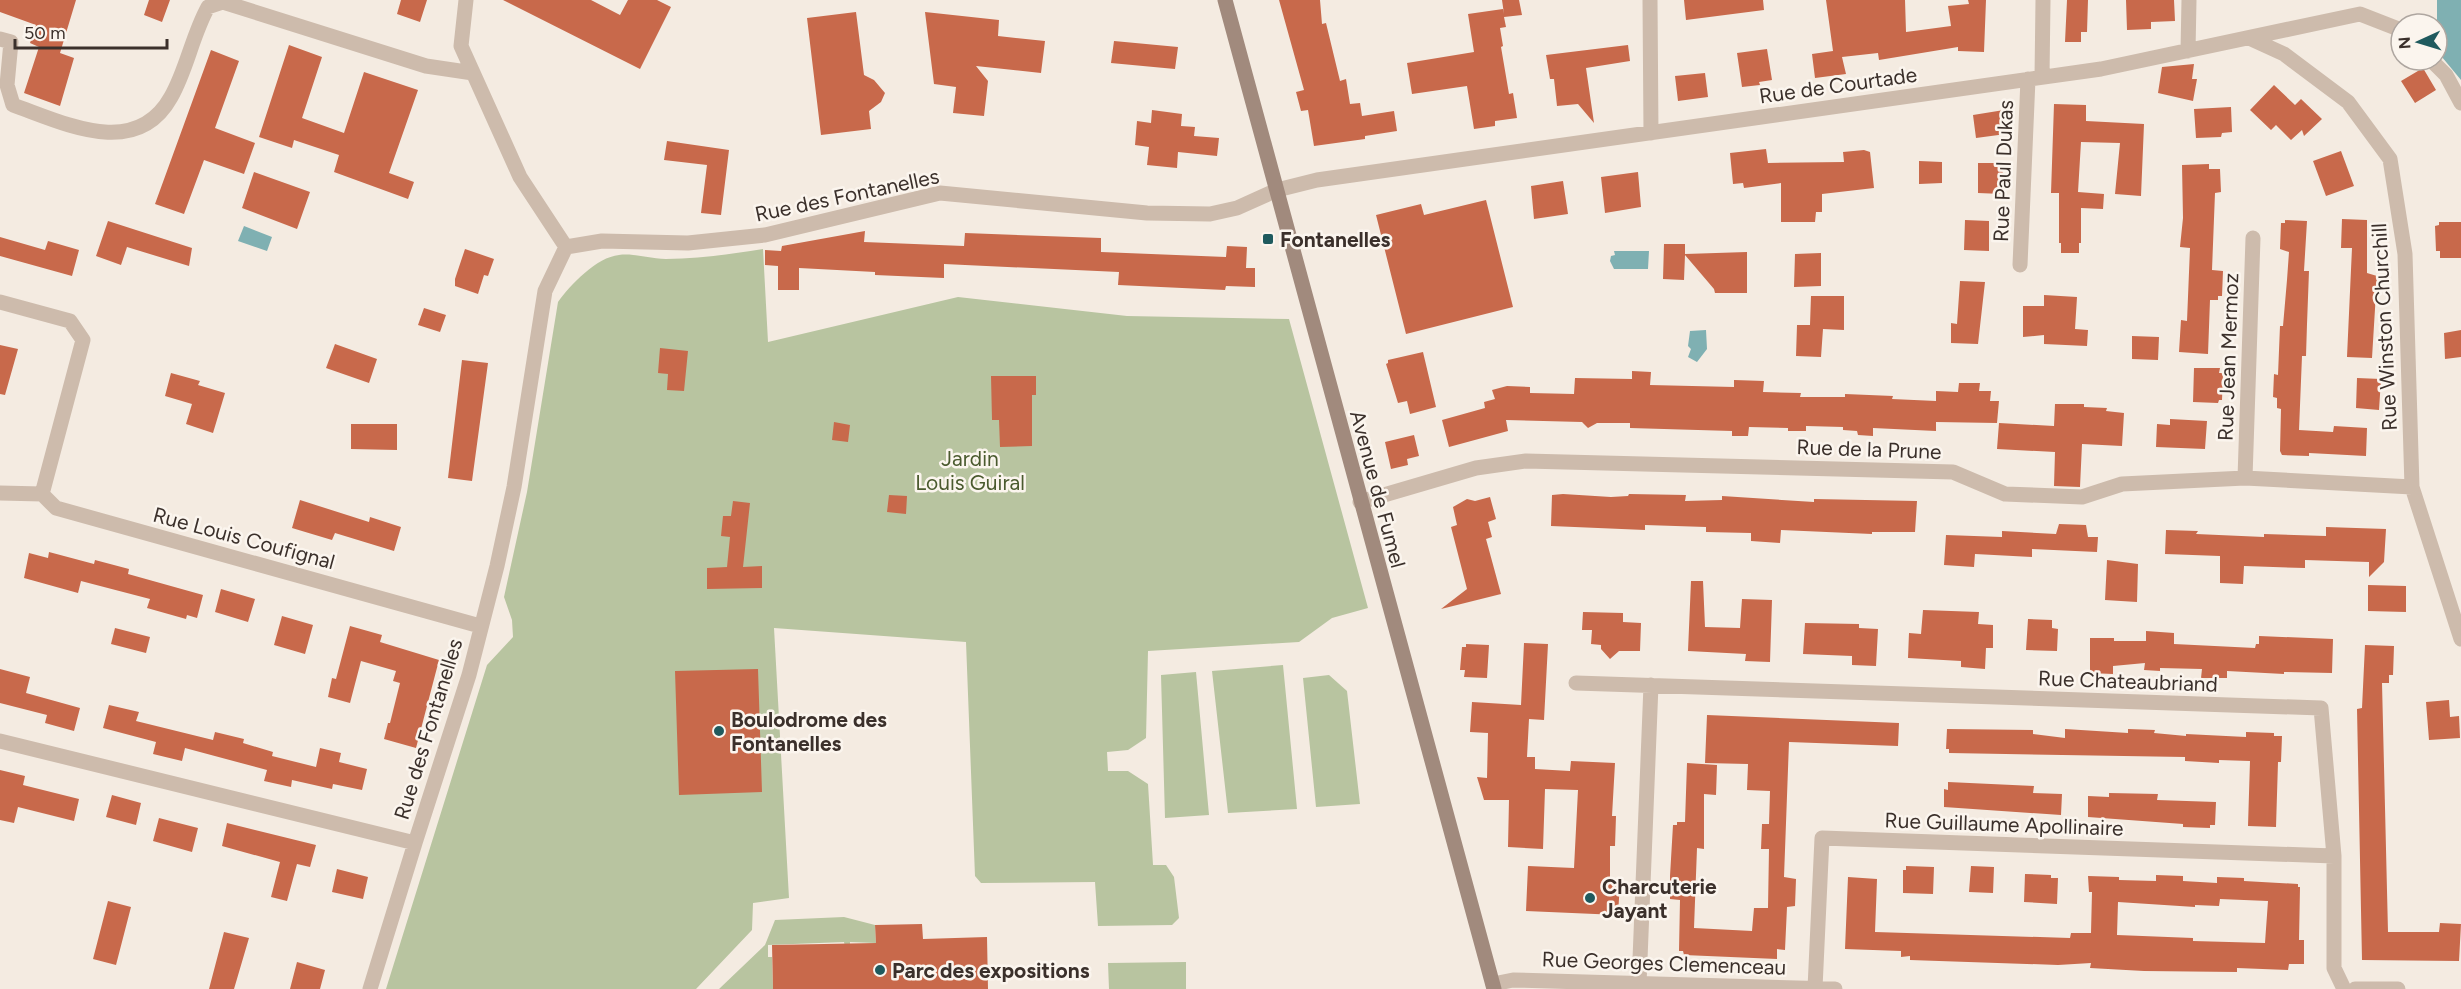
<svg xmlns="http://www.w3.org/2000/svg" width="2461" height="989" viewBox="0 0 2461 989" font-family="Figtree,sans-serif">
<style>
.green{fill:#b8c4a0}
.water{fill:#7fb0b2}
.building{fill:#c8694b;fill-rule:evenodd}
.lines{fill:none;stroke-linecap:round;stroke-linejoin:round}
.street{stroke:#cdbbac;stroke-width:15}
.secondary{stroke:#a18a7d;stroke-width:15}
.poi-dot{fill:#1f5a5e;stroke:#fbf5ee;stroke-width:2}
.labels{text-anchor:middle;dominant-baseline:central;stroke-width:5;stroke-linejoin:round;paint-order:stroke}
.street-label{font-size:21px;fill:#3b302b;stroke:#fbf5ee}
.poi-label{font-size:21px;font-weight:bold;fill:#3b302b;stroke:#fbf5ee;text-anchor:start}
.park-label{font-size:21px;fill:#4a5a2e;stroke:#fbf5ee}
</style>
<rect width="100%" height="100%" fill="#f4ebe1"/>
<path class="green" d="M763 249 768 342 958 297 1127 316 1289 319 1368 608 1332 618 1299 642 1148 651 1146 738 1128 750 1107 752 1108 771H1128L1148 784 1153 865H1166L1174 877 1179 918 1172 925 1098 926 1095 882 981 883 975 876 966 642 774 628 789 898 753 903 752 930 696 989H386L487 665 513 637 512 620 504 597 527 492 558 302C570 285 597 257 619 255 634 253 651 259 666 259 699 259 730 254 763 249Z
M1283 665 1297 809 1228 813 1212 671Z
M1196 672 1209 815 1165 818 1161 675Z
M1329 675 1347 691 1360 804 1316 807 1303 678Z
M844 917 875 925 876 943 850 942V947H845L844 942 768 945V957H772L773 989H719L765 945 775 920Z
M1186 962V989H1109L1108 963Z"/>
<path class="water" d="M2437 0H2461V80L2437 51Z
M244 226 272 237 267 251 238 241Z
M1614 251H1649L1648 269H1614L1610 261 1611 256 1615 255Z
M1706 330 1707 349 1697 362 1688 357 1691 349 1688 346 1690 331Z"/>
<path class="building" d="M0 0H76L60 53 74 58 60 106 24 93 39 47 30 43 36 25 0 12Z
M149 0H170L162 22 144 15Z
M401 0H427L420 22 397 14Z
M503 0H591L620 15 628 0H657L671 7 640 69Z
M1279 0H1320L1322 24 1326 23 1340 81 1346 79 1350 104 1360 103 1362 116 1394 111 1397 131 1365 136V139L1314 146 1308 110 1301 111 1296 92 1304 90Z
M1502 0H1519L1522 15 1504 17 1506 27 1500 28 1503 46 1501 47 1509 94 1513 93 1517 118 1495 121V126L1474 129 1467 86 1412 94 1407 63 1474 52 1468 14 1503 9 1504 14Z
M1684 0H1763L1764 10 1686 20Z
M1826 0H1905L1906 32 1951 26 1948 6 1969 4 1968 0H1986L1984 52 1958 51V47L1879 60 1878 53 1842 57 1846 74 1815 78 1812 54 1833 51Z
M2067 0H2088L2087 32H2081V42H2065Z
M2126 0H2174L2175 21 2151 22V29L2127 30Z
M856 12 864 75 874 80 885 93 881 102 869 111 871 129 821 135 807 18Z
M925 12 999 20 998 36 1045 41 1041 73 976 66 988 81 984 116 953 113 956 87 934 84Z
M1114 41 1178 47 1175 69 1111 63Z
M289 45 322 57 302 118 344 133 364 72 418 90 389 173 414 182 408 199 334 172 339 155 294 140 292 148 259 137Z
M1628 45 1630 61 1586 68 1594 123 1578 104 1557 106 1554 79H1550L1546 55Z
M1767 49 1772 80 1759 82 1760 85 1742 87 1737 53Z
M211 50 239 61 215 128 255 143 244 174 204 160 184 214 155 204Z
M2194 64 2192 79H2197L2193 101 2158 93 2162 67Z
M2423 68 2436 90 2415 103 2401 81Z
M1705 73 1708 97 1678 101 1675 76Z
M2274 85 2295 105 2301 99 2322 119 2304 136 2302 130 2291 140 2276 125 2271 130 2250 110Z
M2054 104 2086 105V121L2144 124 2141 196 2115 194 2120 143 2081 142 2078 192 2104 194 2103 209 2081 208V243H2079V253H2061V243H2059V193H2051Z
M2231 107 2232 132 2222 133 2221 137 2196 138 2194 109Z
M1152 110 1182 114 1181 126 1195 127 1194 136 1219 138 1217 156 1178 152 1177 168 1147 165 1149 147 1135 145 1137 121 1151 123Z
M2004 110 2006 134 1976 138 1973 115Z
M667 141 729 150 721 215 701 213 707 165 664 160Z
M1766 149 1768 163 1844 162 1843 152 1864 150 1870 152 1874 188 1822 194V212H1816L1815 222H1781V183L1744 188 1743 183 1733 184 1730 153Z
M2341 151 2354 186 2326 196 2313 161Z
M1919 161 1942 162V183L1919 184Z
M1978 163H2003L2002 194 1978 193Z
M2209 164V169H2220L2221 192 2215 193 2212 270 2223 271 2222 296H2218V300H2210L2208 354 2179 352 2181 320 2187 321 2190 248 2180 247 2183 218 2182 165Z
M254 172 310 192 297 229 242 208Z
M1638 172 1641 207 1605 213 1601 177Z
M1563 181 1568 214 1534 219 1531 186Z
M1486 200 1513 307 1406 334 1376 215 1421 204 1424 215Z
M2342 219 2367 220V273L2377 276 2372 358 2347 357 2352 248H2341Z
M1965 220 1989 221V251L1964 250Z
M2285 220 2307 221 2304 271H2309L2307 324 2306 356H2302L2299 430 2333 432 2334 426 2367 428 2366 456 2309 453V456L2282 455 2280 451 2281 409 2277 408V398L2273 397 2274 374 2278 375 2280 326H2283L2287 280 2289 252 2280 249 2281 223H2285Z
M108 221 192 248 189 266 127 247 121 265 96 256Z
M2439 222H2461V258H2440V251H2436L2435 226 2439 225Z
M865 231 864 242 964 246 965 233 1101 238V252L1226 257 1227 246 1247 247 1246 268H1255V287L1226 286 1225 290 1118 285 1119 272 944 264V278L875 275V272L799 268V290H778V266L765 265V250L781 251 782 246Z
M0 237 45 250 48 241 79 250 72 276 0 256Z
M1664 244H1685V254L1747 252V293H1715L1714 289 1685 255 1684 280 1663 279Z
M465 249 494 259 488 276 484 275 478 294 455 286V279Z
M1821 253V286L1794 287 1795 254Z
M1960 281 1985 282 1978 344 1951 343V323L1957 324Z
M2044 295 2077 297 2075 329 2088 330 2087 346 2044 344V335L2023 337V306H2044Z
M1811 296H1844V330L1823 329 1821 357 1796 356 1797 325H1810Z
M424 308 446 315 440 332 418 325Z
M2461 330V357L2445 359 2444 333Z
M2132 336 2159 337 2158 360 2132 359Z
M335 344 377 359 369 383 326 368Z
M0 345 18 349 5 395 0 394Z
M660 348 688 351 684 391 667 390 668 374 658 373Z
M1423 352 1436 407 1410 414 1407 401 1398 403 1386 364 1388 363V360Z
M462 360 488 363 472 481 448 478Z
M2194 368H2220L2219 373H2223L2222 400H2219L2218 403 2193 402Z
M1632 371 1651 372 1650 385 1734 387V380L1764 381 1763 392 1801 393 1800 397H1845V394L1893 396 1892 399 1936 401V391L1958 392 1959 383H1980L1979 391H1991L1990 401H1999L1997 423 1936 422V431L1873 428V436L1858 435 1857 431 1843 430V427L1806 426V431H1788V428L1749 427 1748 436H1732V431L1630 428V423H1597L1588 428 1582 422 1506 420 1508 431 1449 447 1442 420 1485 408 1484 402 1495 399 1492 390 1507 386 1530 387V393L1574 394 1575 378 1632 379Z
M171 373 200 381 198 385 225 393 213 433 186 424 192 404 165 396Z
M991 376H1036V395H1032V446L1000 447 999 420H992Z
M2357 378 2381 379 2379 410 2356 408Z
M2055 404H2084V407L2107 408 2106 411 2124 413 2122 446 2082 444 2080 487 2054 486 2055 452 1997 449 1999 423 2054 426Z
M2170 419 2207 421 2205 449 2156 447 2157 424 2170 425Z
M834 422 850 425 848 442 832 440Z
M351 424H397V450L351 449Z
M1414 435 1419 456 1407 459 1408 465 1391 469 1385 442Z
M1563 494 1611 497 1628 496 1629 494 1686 495 1685 501 1722 500V496L1814 502V499L1917 501 1915 532H1872V534L1781 530 1780 543 1751 541V533L1706 532V527L1645 525V530L1551 526 1552 495Z
M889 495 907 496 906 514 887 512Z
M1490 497 1496 519 1488 522 1492 537 1486 539 1501 594 1441 609 1467 589 1451 527 1457 525 1453 507 1467 499 1475 501Z
M300 500 369 522 370 517 401 527 394 551 335 533 332 540 292 528Z
M733 501 750 503 743 567 762 566V588L707 589V568L727 567 730 537 721 536 723 516H731Z
M2059 524 2086 525 2088 537H2098L2097 552 2032 549V557L1975 554 1974 567 1944 565 1946 535 2002 537V531L2056 534Z
M2326 527 2386 529 2384 562 2369 577V562L2305 560V568L2244 566 2243 584 2220 583V556L2165 554 2166 530 2198 531 2196 534 2264 537V534L2326 536Z
M49 552 94 564 95 560 129 569 128 574 203 595 197 618 187 615 186 619 147 608 150 599 81 581 78 593 24 578 29 553 48 558Z
M2107 560 2138 564 2137 602 2105 600Z
M1691 581H1703L1705 627 1740 628 1742 599 1772 600 1770 662 1745 661 1746 654 1688 651Z
M2368 585 2406 586V612L2368 611Z
M221 589 255 599 248 622 215 612Z
M1923 610 1979 612 1978 624 1993 625V648H1986L1985 669 1961 667V661L1908 658 1909 633 1921 634Z
M1583 612 1623 613V622L1641 623 1640 651H1619L1610 659 1601 649V645L1591 644 1592 630H1582Z
M282 616 313 625 305 654 274 645Z
M2028 619 2052 620V628L2058 629 2057 651 2026 650Z
M1805 623 1859 624V628L1878 629 1876 666 1852 665V656L1803 654Z
M350 626 382 635 380 642 439 660 416 748 384 739 388 723H390L400 683 393 681 396 671 361 661 350 703 328 697 332 678 336 679Z
M115 628 150 637 146 653 111 644Z
M2146 631 2174 633V644L2255 648 2256 644H2259V636L2333 639 2332 673 2284 672V674L2227 671V678H2201L2202 669 2160 668V671L2144 670 2145 663 2113 666V674L2090 673V638H2114V641H2146Z
M1524 643 1548 644 1544 720 1529 719 1527 757H1535V769L1570 771 1571 761 1615 763 1612 816H1616L1615 846H1610V882H1620L1618 915 1526 911 1528 866 1574 868 1578 790 1545 789 1543 849 1508 847 1509 800H1484L1477 777 1487 778 1488 733 1470 732 1472 702 1521 705Z
M1466 644 1489 645 1487 678 1464 677 1465 670H1460L1462 647H1466Z
M2365 645 2394 646 2393 675H2389V683H2382L2388 932H2439L2440 923 2461 924 2459 961 2362 960 2357 709 2362 708Z
M0 669 30 677 26 693 80 708 74 731 45 723 47 715 0 703Z
M758 669 762 792 679 795 675 671Z
M2449 700 2450 717 2459 716 2460 738 2429 740 2426 702Z
M109 705 139 712 136 721 213 740 215 732 244 739 243 743 273 752 272 756 316 767 320 748 341 753 339 762 367 769 362 790 333 784 332 789 292 780 291 787 264 781 267 770 185 748 182 761 153 754 156 742 103 728Z
M1707 715 1899 723 1898 746 1789 742 1784 877 1796 879 1795 906 1787 907 1785 950 1777 949V959L1684 955 1683 951H1679L1680 900 1670 899V876L1673 825H1677V822H1685L1687 763 1717 765 1716 795 1704 794V849L1697 848 1694 928 1752 931 1754 908H1768L1769 849H1761L1762 824H1769L1770 791 1747 790 1748 764 1705 763Z
M1947 729 2033 730V734L2065 738V729L2128 733V729L2155 730 2154 733 2186 736V734L2246 737V732L2274 733V736H2282L2281 762H2278L2276 827 2248 826 2250 761 2219 760V763L2185 761V757L1949 753V749H1946Z
M0 770 25 776 23 785 79 799 74 821 18 807 14 823 0 820Z
M1948 782 2034 786 2033 793 2062 794 2061 815 1944 807V789L1948 790Z
M2109 793 2158 794 2157 800 2216 802 2215 825H2210V828L2183 827V824L2088 817V796L2109 797Z
M112 795 141 803 136 825 106 817Z
M159 818 198 828 192 852 153 841Z
M227 823 316 845 310 867 297 864 287 901 271 897 280 862 222 846Z
M1906 866 1934 867 1933 894 1903 893V870H1906Z
M1971 866 1994 867 1993 893 1969 892Z
M337 869 368 877 363 899 332 892Z
M2025 874 2051 875V878H2058L2057 904 2024 902Z
M2156 875 2183 876V881L2217 883V877L2244 878V881L2298 884V887H2300L2299 940H2304V964H2289L2288 970 2237 968V972L2144 971 2090 968 2091 963 2058 965 1910 960V956L1901 957V951L1845 949 1848 877 1877 879 1875 932 2070 938 2071 933H2091L2092 892H2089L2088 876 2119 877V880L2156 881ZM2220 899 2268 901 2265 943 2193 941V938L2117 935 2118 902 2195 907V905L2219 906Z
M108 901 131 907 116 965 93 959Z
M922 924 923 939 987 937 988 989H773L772 945 876 943 875 925Z
M224 932 249 938 234 989H209Z
M297 962 325 970 320 989H290Z"/>
<g class="lines">
<path class="street" d="M466 0 461 46 520 177 566 247 602 241 688 243 765 235 940 193 1147 213 1210 214 1237 208 1277 190 1317 180 2101 69 2360 14 2401 30
M1650 0 1651 133
M2249 38 2284 54 2348 102 2390 159 2405 254 2412 487 2461 639
M0 39 11 42 7 85 13 105C64 123 136 160 171 97 187 69 192 36 208 7L223 2 426 66 473 73
M2188 51 2189 0
M2431 60 2446 75 2461 103
M2042 77 2043 0
M2020 265 2028 79
M0 302 70 321 83 340 42 494
M2245 478 2253 238
M0 493 42 494 56 508 480 626
M1360 502 1476 468 1526 461 1953 472 2005 494 2082 497 2122 484 2245 478 2412 487
M1576 683 2321 708 2334 856V968L2344 989
M0 741 415 843 469 675 497 566 514 487 545 291 566 247
M1493 984 1513 980 1835 989
M1639 984 1651 685
M1815 988 1822 838 2334 856
M370 989 415 843
M2355 989H2398"/>
<path class="secondary" d="M1225 0 1494 989"/>
</g>
<g class="poi-dot">
<rect x="1262" y="233" width="12" height="12" rx="3"/>
<circle cx="719" cy="731" r="6"/>
<circle cx="1590" cy="898" r="6"/>
<circle cx="880" cy="970" r="6"/>
</g>
<g class="labels">
<g class="street-label">
<text transform="translate(1838 85) rotate(-8)">Rue de Courtade</text>
<text transform="translate(2003 171) rotate(-88)">Rue Paul Dukas</text>
<text transform="translate(847 195) rotate(-12)">Rue des Fontanelles</text>
<text transform="translate(2384 327) rotate(-93)">Rue Winston Churchill</text>
<text transform="translate(2228 357) rotate(-88)">Rue Jean Mermoz</text>
<text transform="translate(1869 449) rotate(2)">Rue de la Prune</text>
<text transform="translate(1378 489) rotate(75)">Avenue de Fumel</text>
<text transform="translate(244 538) rotate(15)">Rue Louis Coufignal</text>
<text transform="translate(2128 681) rotate(2)">Rue Chateaubriand</text>
<text transform="translate(428 729) rotate(-73)">Rue des Fontanelles</text>
<text transform="translate(2004 824) rotate(2)">Rue Guillaume Apollinaire</text>
<text transform="translate(1664 963) rotate(2)">Rue Georges Clemenceau</text>
</g>
<g class="poi-label">
<text x="1280" y="239">Fontanelles</text>
<text x="731" y="719">Boulodrome des<tspan x="731" dy="24">Fontanelles</tspan></text>
<text x="1602" y="886">Charcuterie<tspan x="1602" dy="24">Jayant</tspan></text>
<text x="892" y="970">Parc des expositions</text>
</g>
<g class="park-label">
<text x="970" y="458">Jardin<tspan x="970" dy="24">Louis Guiral</tspan></text>
</g>
</g>
<g transform="translate(2419 42) rotate(266)"><circle r="28" fill="#fbf5ee" stroke="#aea6a0" stroke-width="1.5"/>
<path d="M0-4.5L10 22L0 15L-10 22Z" fill="#1f5a5e"/>
<text y="-9" font-size="16" font-weight="bold" text-anchor="middle" fill="#3b302b">N</text>
</g>
<path d="M15 39v9h152v-9" fill="none" stroke="#3b302b" stroke-width="3"/>
<text x="24" y="39" font-size="18" fill="#3b302b" stroke="#fbf5ee" stroke-width="4.5" paint-order="stroke">50 m</text>
</svg>
